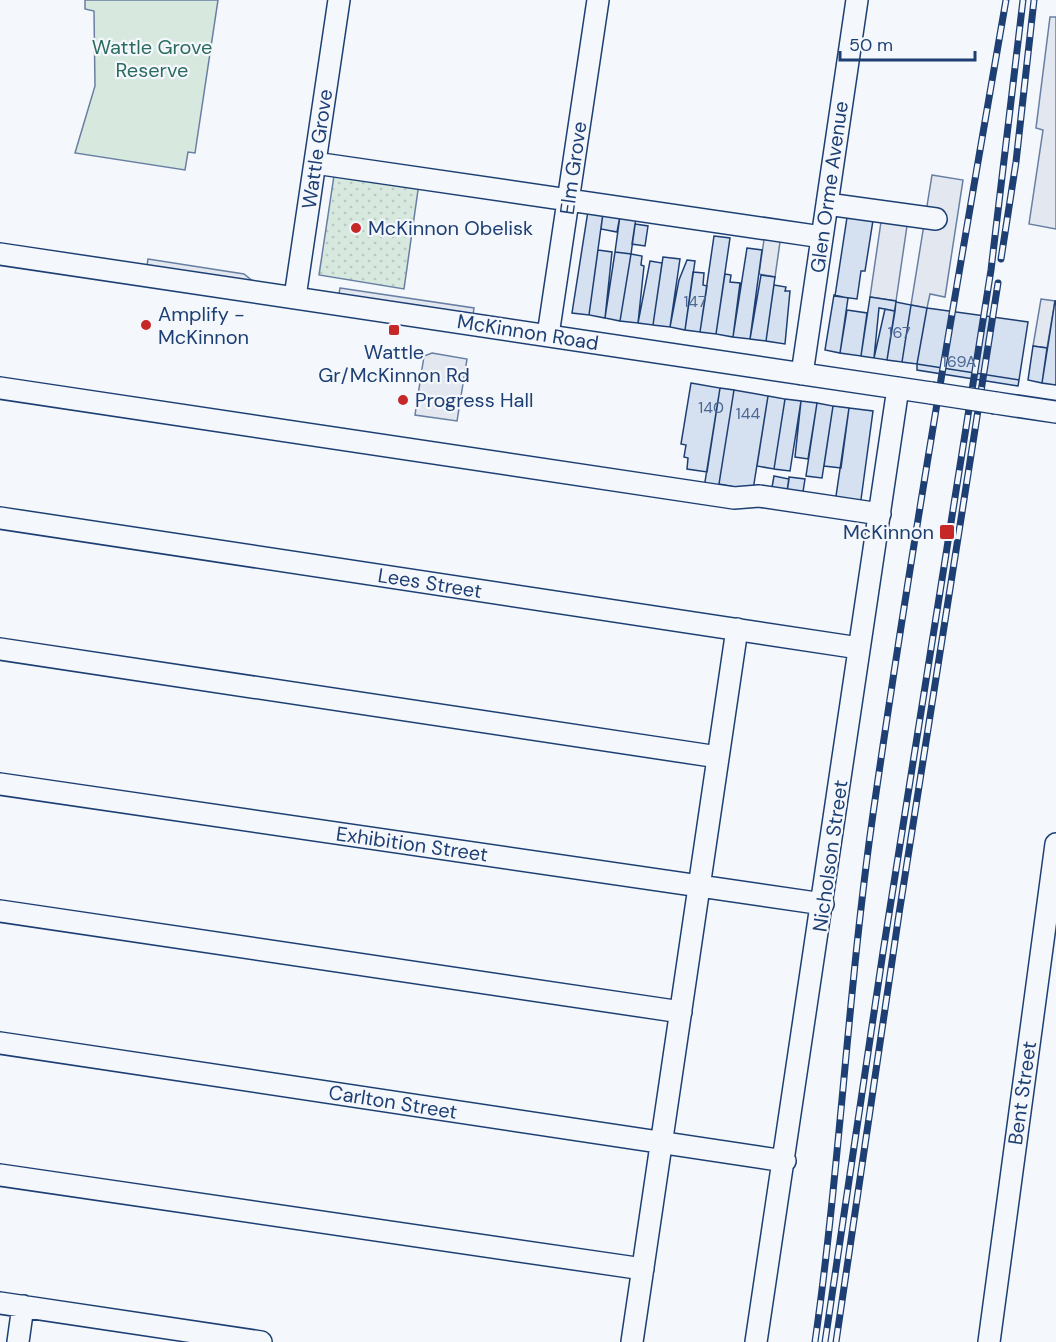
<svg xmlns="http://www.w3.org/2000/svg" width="1056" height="1342" viewBox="0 0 1056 1342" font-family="'DM Sans',sans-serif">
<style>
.green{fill:#d7e8df;stroke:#687fa3;stroke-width:1.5}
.garden{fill:url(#garden-dots);stroke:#687fa3;stroke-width:1.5}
.parking{fill:#e3e8f0;stroke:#687fa3;stroke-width:1.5}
.building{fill:#d5e0f0;stroke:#1d3f73;stroke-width:1.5}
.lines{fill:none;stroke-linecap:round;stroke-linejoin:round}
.minor-casing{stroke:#1d3f73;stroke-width:24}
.minor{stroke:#f4f7fb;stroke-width:21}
.rail-casing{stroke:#1d3f73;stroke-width:7}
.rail{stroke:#f4f7fb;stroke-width:4.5;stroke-dasharray:14;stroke-linecap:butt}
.minor-bridge-casing{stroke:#1d3f73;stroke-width:24;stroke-linecap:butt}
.minor-bridge{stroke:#f4f7fb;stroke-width:21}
.poi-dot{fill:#c62828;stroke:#f4f7fb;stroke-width:2}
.labels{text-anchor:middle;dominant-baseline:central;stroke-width:4.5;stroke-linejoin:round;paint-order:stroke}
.number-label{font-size:16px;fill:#4b6792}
.park-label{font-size:20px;fill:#2c6c60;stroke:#f4f7fb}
.street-label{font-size:20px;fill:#1d3f73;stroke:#f4f7fb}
.poi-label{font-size:20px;fill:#1d3f73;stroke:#f4f7fb;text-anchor:start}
</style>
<defs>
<pattern id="garden-dots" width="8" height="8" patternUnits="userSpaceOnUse" patternTransform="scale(1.5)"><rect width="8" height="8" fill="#d7e8df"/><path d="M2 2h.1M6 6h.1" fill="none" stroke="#b8c8c3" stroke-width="1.8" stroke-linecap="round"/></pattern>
</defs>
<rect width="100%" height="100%" fill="#f4f7fb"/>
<path class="green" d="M85 0H218L195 153 188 152 185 170 75 153 95 86 94 11 85 9Z"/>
<path class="garden" d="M335 169 419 183 404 289 319 275Z"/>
<path class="parking" d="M1050 17H1056V229L1029 224 1043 130 1036 128Z
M932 175 963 180 945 297 930 294 927 308 911 305Z
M882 215 908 219 896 301 870 297Z
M765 233 781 235 775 277 759 274Z
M148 259 244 274 255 283 147 266Z
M340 288 474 308 473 315 339 294Z
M1041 299 1055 301 1047 348 1033 346Z
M432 353 467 359 457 421 415 415 424 356Z"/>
<path class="building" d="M588 211 603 213 589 315 572 313Z
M848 211 874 214 865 271H861L857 299 835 296Z
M603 213 620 216 617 232 601 229Z
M620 216 636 218 631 254 615 252Z
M635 224 648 226 645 246 632 244Z
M714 236 730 238 716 334 700 332Z
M747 248 762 250 750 339 733 337Z
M598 250 612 252 605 318 589 315Z
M615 252 631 254 620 321 605 318Z
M631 254 642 256 641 265 644 266 638 323 620 321Z
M663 257 680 259 670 327 653 325Z
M687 260 695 261 685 330 670 327 679 280Z
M650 261 662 263 653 325 638 323Z
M693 272 704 273 703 285 707 286 700 332 685 330Z
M725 274 731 275 730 282 740 283 733 337 716 334Z
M761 275 775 277 766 341 750 339Z
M774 285 786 287 785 291H790L785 344 766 341Z
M834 295 848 298 840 353 825 350Z
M870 297 896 301 895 311 879 308 874 358 861 356Z
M1055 301H1056V385L1042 383Z
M896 302 911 305 902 362 887 360Z
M911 305 927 308 917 364 902 362Z
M927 308 1028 322 1019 380 917 364Z
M885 309 895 311 887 360 874 358Z
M847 310 867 313 861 356 840 353Z
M1033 346 1047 348 1042 383 1028 380Z
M917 364 1019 380 1018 386 917 370Z
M691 383 720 388 707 472 687 469 688 458 684 457 686 445 681 444Z
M720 388 734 390 718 490 704 488Z
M734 390 768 396 753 490 719 484Z
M768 396 785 399 774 469 757 466Z
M785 399 801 401 790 471 774 469Z
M801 401 817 403 808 459 795 457Z
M817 403 833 406 822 478 806 476Z
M833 406 849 408 841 468 824 466Z
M849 408 873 411 860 507 835 503Z
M774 476 789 479 787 492 771 493Z
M789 477 805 479 802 498 787 492Z"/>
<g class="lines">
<defs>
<path id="minor" d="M315 163 822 237
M827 204 936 219
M0 254 931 393
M295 297 339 0
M548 335 598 0
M802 374 857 0
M0 388 734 498 759 496 880 514
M996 403 1056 412
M0 518 859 648
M0 649 718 757
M0 784 823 904
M0 911 681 1012
M0 1043 785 1161
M0 1175 643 1269
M0 1303 261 1342
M18 1342 23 1306
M632 1342 737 629
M756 1342 898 388
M989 1342 1056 844"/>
</defs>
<use href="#minor" class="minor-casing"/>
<use href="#minor" class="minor"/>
<defs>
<path id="rail" d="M1001 259 1016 162 1034 0
M815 1342C840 1167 848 989 873 814 912 542 959 271 1006 0
M825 1342 883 952 991 270 1023 0
M836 1342 899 914 998 283"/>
</defs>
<use href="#rail" class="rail-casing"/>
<use href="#rail" class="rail"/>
<defs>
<path id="minor-bridge" d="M931 393 996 403"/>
</defs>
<use href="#minor-bridge" class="minor-bridge-casing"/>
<use href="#minor-bridge" class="minor-bridge"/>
</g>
<g class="poi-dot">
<circle cx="356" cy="228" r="6"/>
<circle cx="146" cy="325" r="6"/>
<rect x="388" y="324" width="12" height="12" rx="3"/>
<circle cx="403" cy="400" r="6"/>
<rect x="939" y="524" width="16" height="16" rx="3"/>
</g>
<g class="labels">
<g class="number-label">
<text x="695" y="301">147</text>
<text x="899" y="332">167</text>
<text x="959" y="361">169A</text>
<text x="711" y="407">140</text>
<text x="748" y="413">144</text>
</g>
<g class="park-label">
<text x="152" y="47">Wattle Grove<tspan x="152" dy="23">Reserve</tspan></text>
</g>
<g class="street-label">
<text transform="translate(317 149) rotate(-82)">Wattle Grove</text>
<text transform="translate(573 168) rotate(-82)">Elm Grove</text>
<text transform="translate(829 187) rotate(-82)">Glen Orme Avenue</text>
<text transform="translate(528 332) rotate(9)">McKinnon Road</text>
<text transform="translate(430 583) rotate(9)">Lees Street</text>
<text transform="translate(412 844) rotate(8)">Exhibition Street</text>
<text transform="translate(830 856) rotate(-82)">Nicholson Street</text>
<text transform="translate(1022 1093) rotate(-82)">Bent Street</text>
<text transform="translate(393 1102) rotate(9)">Carlton Street</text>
</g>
<g class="poi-label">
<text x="368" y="228">McKinnon Obelisk</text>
<text x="158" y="314">Amplify -<tspan x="158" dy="23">McKinnon</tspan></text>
<text x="394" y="352" text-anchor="middle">Wattle<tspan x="394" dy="23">Gr/McKinnon Rd</tspan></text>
<text x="415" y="400">Progress Hall</text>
<text x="934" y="532" text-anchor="end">McKinnon</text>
</g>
</g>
<path d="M840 51v9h135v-9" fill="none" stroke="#1d3f73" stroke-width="3"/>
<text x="849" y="51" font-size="18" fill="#1d3f73" stroke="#f4f7fb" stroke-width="4.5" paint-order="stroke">50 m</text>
</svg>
